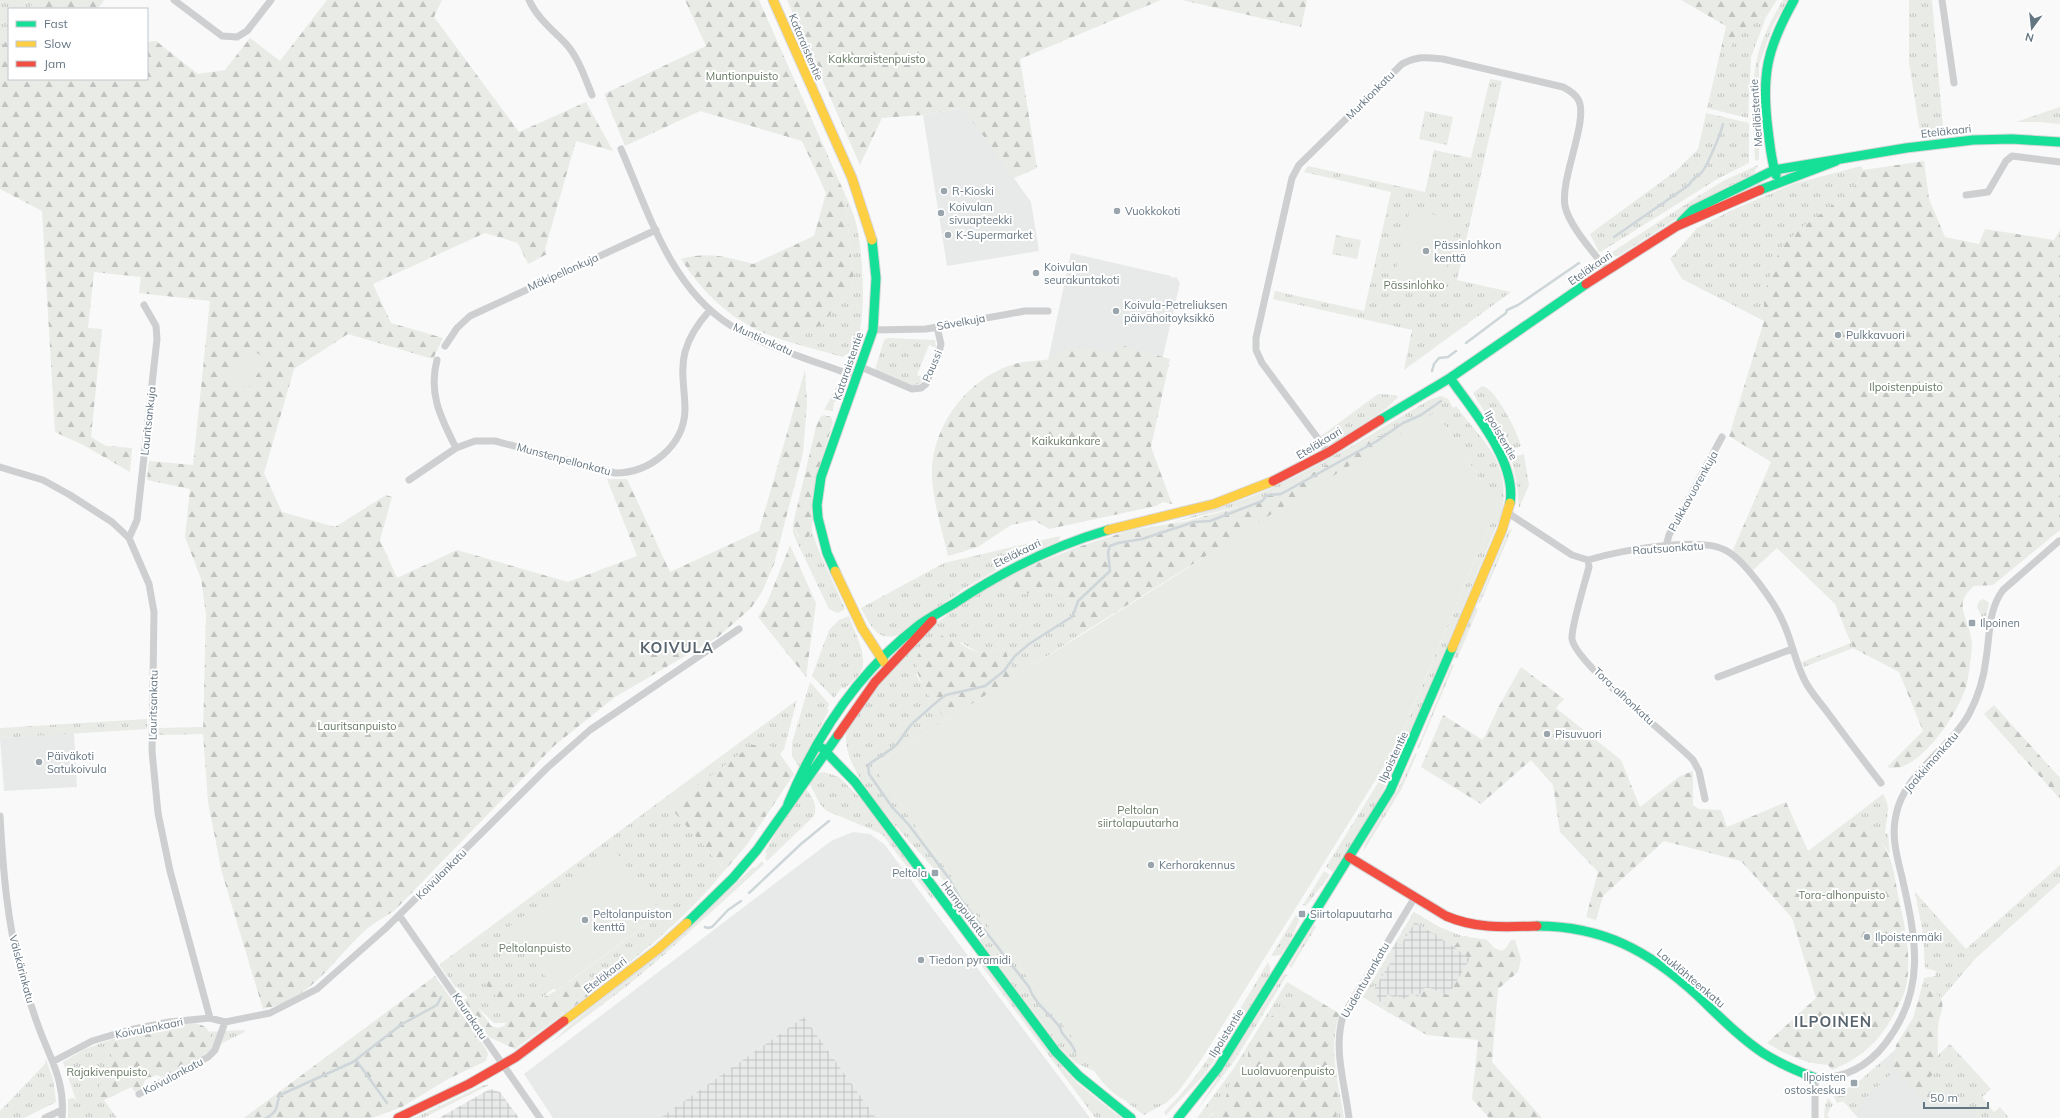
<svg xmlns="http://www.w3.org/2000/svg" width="2060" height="1118" viewBox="0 0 2060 1118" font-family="Mulish,sans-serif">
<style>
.built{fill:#e8e9e9}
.industrial{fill:url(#industrial-grid)}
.grass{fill:url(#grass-tufts)}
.forest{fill:url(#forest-firs)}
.garden{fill:#e8ebe6}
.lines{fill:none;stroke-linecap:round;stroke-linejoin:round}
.stream{stroke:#ced6d9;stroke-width:2.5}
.fast-casing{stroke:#d5d6d7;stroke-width:11}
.slow-casing{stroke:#d5d6d7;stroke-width:11}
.jam-casing{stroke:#d5d6d7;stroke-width:11}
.street{stroke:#cecfd0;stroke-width:7}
.fast{stroke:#16e098;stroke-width:9}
.slow{stroke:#ffcf43;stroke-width:9}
.jam{stroke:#f24e42;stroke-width:9}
.poi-dot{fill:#99a4ac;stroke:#fff;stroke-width:1.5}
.labels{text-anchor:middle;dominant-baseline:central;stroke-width:4;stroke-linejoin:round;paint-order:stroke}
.street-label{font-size:11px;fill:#657683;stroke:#fff}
.park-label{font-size:11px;fill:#687a64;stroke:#fff}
.poi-label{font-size:11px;fill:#657683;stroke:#fff;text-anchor:start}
.district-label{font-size:15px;font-weight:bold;letter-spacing:1px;fill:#57646e;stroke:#fff}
</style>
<defs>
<pattern id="industrial-grid" width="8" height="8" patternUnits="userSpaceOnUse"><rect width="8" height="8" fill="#e8e9e9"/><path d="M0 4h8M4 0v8" fill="none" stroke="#c0c1c2"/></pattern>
<pattern id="grass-tufts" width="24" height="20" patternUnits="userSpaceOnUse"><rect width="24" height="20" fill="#e8ebe6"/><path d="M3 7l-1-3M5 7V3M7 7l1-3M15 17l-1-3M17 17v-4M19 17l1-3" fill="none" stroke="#c0c3c0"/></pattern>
<pattern id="forest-firs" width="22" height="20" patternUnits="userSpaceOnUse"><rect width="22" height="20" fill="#e8ebe6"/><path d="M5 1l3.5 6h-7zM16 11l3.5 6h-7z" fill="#c0c3c0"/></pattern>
</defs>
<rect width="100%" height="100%" fill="#f9f9f9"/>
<path class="built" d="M964 108 1031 202 1039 251 947 266 923 115Z
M1071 253 1171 276 1172 278 1176 277 1180 283 1157 382 1048 360Z
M74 733 77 787 4 791 0 738Z
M853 832 870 834 884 844 1090 1118H876L804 1017 660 1118H553L524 1074 831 841Z
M1915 1032 1992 1118H1858L1841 1098Z"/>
<path class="industrial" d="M1414 912 1455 937 1487 940 1427 1035 1363 997Z
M804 1017 876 1118H660Z
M490 1089 500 1092 519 1118H439Z"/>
<path class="grass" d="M0 0H36L29 9H9V37L0 49Z
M1783 0H1788L1773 25 1759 65V107H1756V111H1754V117L1756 119H1753C1753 65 1755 47 1783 0Z
M1909 0H1932L1943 128 1920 132 1909 63Z
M1766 17 1751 57 1748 118 1707 108 1721 49H1730L1737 31H1742L1752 18Z
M1490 79 1502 81 1457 280 1511 292 1404 370 1412 330 1273 299 1275 291 1364 311 1391 192 1304 172 1308 166 1425 192 1434 150 1471 158Z
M2060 107V124L2041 122H2016Z
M1425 111 1453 117 1447 145 1419 139Z
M1706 113 1749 123V163L1719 178 1602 251 1599 252 1590 234 1677 170 1698 149Z
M1753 121H1757V124H1759V159L1757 161 1755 160Z
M1758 165 1754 173 1749 177 1724 188 1618 256H1606L1700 195 1725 180Z
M1861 166 1863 170 1858 182 1848 194 1801 228 1764 295V321L1682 279 1670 259 1697 228 1730 211 1793 184Z
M844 192C849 202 853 213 856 223 863 250 867 319 856 345 854 351 848 353 843 357L789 342 788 338 822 325 854 283Z
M1336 235 1361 240 1357 259 1332 254Z
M888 338 935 340 936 348 929 345 917 375 924 378 920 384 912 385 875 370 884 340Z
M838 384 840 391 836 402H834L833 411 824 410Z
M1482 386C1495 387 1518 433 1521 446L1514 449 1506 448 1473 393Z
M1378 394 1396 395 1398 397 1387 408 1337 441C1329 443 1325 441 1321 436Z
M1441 396 1448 399 1453 408 1456 406C1484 444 1511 460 1502 513L1410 734 1401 736 1498 506 1436 412 1403 433 1373 437 1318 470 1250 504 1170 523C1207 511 1245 501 1280 484 1331 460 1380 429 1429 400Z
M1524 454 1529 485 1519 508 1517 485 1512 461 1516 456Z
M793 524 798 537H808L812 531 818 549 845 609 838 613 829 609 796 540 793 532Z
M1512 529 1480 603H1478L1509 530Z
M1060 536 1059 541 1014 560 965 588 898 635C876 642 870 624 861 608L944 563Z
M1008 577 1010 589 1023 594 1048 590 1064 594 1081 634 1015 677 1006 652 1001 647C981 656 979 654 961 642L916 675 946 720 873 766 947 870 1082 1050 1094 1071 1076 1063 1061 1049C1032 1009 1001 970 973 930 966 920 956 910 952 899 948 891 946 884 941 877 915 845 843 778 846 736 848 707 924 633 948 614 967 599 987 588 1008 577Z
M1984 599 1989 603 1985 624 1977 607 1979 601Z
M1475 607 1478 609 1457 659 1454 658Z
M849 616C854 632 870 658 860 673 856 679 849 684 844 689L842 687 834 698 812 676 829 630 839 620Z
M1851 643 1853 648 1804 667 1802 662Z
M1452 664 1454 665 1419 748 1417 749Z
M810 682 829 704 827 709 829 710 799 767 792 756V743Z
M797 700 784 749 780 754 774 749 707 850 725 870C686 919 636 958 588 996L584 984 577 976 661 914 656 906 618 940 508 1023H494L457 987 456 988 440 966V964Z
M147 719V729L0 738V728Z
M203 727V734L157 735V728Z
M1399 749 1402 750V753L1376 804 1333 872 1326 867Z
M1415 753 1417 754 1401 790 1363 852 1365 844 1398 789Z
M824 772 839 777 868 806 934 898 932 899 882 834 827 811C818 805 815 792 809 783L815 774Z
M805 788C812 796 818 805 814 816L767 861 765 858 767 854 765 852 787 813Z
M1883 794C1892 807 1886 818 1885 833L1888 834 1890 854 1882 843 1849 820Z
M762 861 764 864 665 954 627 986 550 1044 572 1023 677 939 753 867 755 868Z
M2060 865V882L1975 959 1941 999 1935 992 1922 987 1924 978 1935 976 1936 971 1925 968 1923 933 1915 892 1966 949Z
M1324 871 1330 875 1306 906 1303 905Z
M1414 912 1437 926 1462 936 1454 947 1415 922 1401 945 1396 943Z
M1296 915 1299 917V921L1289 943 1281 955 1271 956Z
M1314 925 1316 927 1291 968 1289 966Z
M1391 951 1395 955 1376 986 1369 987Z
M981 961 1062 1067 1077 1083 1121 1118H1096L1094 1116 981 965Z
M1268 962 1270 967V973L1236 1029 1204 1075 1166 1115 1164 1112C1203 1075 1240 1009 1268 962Z
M1284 974 1287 975 1235 1060 1197 1110Z
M1287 982 1340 1014C1327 1046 1339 1085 1344 1118H1217L1212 1113 1209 1118H1197L1234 1068Z
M244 1030 245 1032 104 1100 117 1118H68V1099L74 1098 77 1103 63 1062 85 1049 118 1037 115 1041 165 1034Z
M1950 1044 1991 1089 1982 1097 1994 1112 2000 1107 2009 1118H1977L1951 1090 1931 1106 1909 1082Z
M46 1059 53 1079 56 1102 24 1118H0V1111L44 1065Z
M1882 1061 1892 1073 1859 1104C1861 1109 1860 1112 1856 1115L1843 1101 1837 1103 1833 1095 1856 1084Z
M484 1085H489L423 1118H414Z
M1828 1098 1833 1104 1827 1115 1830 1118H1824L1825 1105Z
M1170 1099 1166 1103 1144 1115 1125 1101 1146 1105Z"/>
<path class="forest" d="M36 0H104L98 9H29Z
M327 0H442L434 17 519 132 586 102 613 151 576 141 545 249 547 254 528 264 518 243 485 233 373 284 391 323 443 338 433 359 348 334 294 369 264 473 282 512 335 527 386 495 392 497 380 540 397 578 457 550 568 582 637 556 607 479H627L670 572 759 531 805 370 807 404 803 453 774 564 762 592 751 608 718 637 615 697 554 746 394 911C385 916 376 922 368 928 333 958 314 999 263 1009L222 873 208 802 203 734 206 614 201 579 185 537 190 489 147 480 149 461 193 465 210 301 139 293 141 277 94 272 88 328 102 329 91 437 106 446 132 448 130 472 83 445 55 432 42 211 0 189V49L9 37V79H147V42L156 41 198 74 225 70 250 38 280 61Z
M685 0H759L844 192 854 283 822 325 788 338 789 342C741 328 708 301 681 259 707 251 728 257 753 264L814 236 826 193 802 141 700 111 625 146 604 94 706 46Z
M787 0H1161L1020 59 1037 168 1014 178 963 108 923 115 882 118 860 165Z
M1182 0H1307L1301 27Z
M1681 0H1777L1766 17 1752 18 1742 32 1737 31 1730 49H1721L1726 26Z
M1924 161 1929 199 1945 237 1979 244 1985 229 2054 240 2060 230V530L1993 585 1974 586C1952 605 1968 616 1971 638 1973 646 1971 655 1970 663 1969 671 1968 680 1966 687 1959 712 1917 777 1887 767L1923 731 1899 672 1853 648 1835 604 1777 548 1753 570 1733 550 1771 462 1729 436 1764 321V295L1774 263 1783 245 1801 228 1848 194 1858 182 1863 170Z
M1117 344 1170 359 1151 447 1172 504 1163 502 1156 506 1049 529 1034 520 1011 525 978 547 948 556C942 530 933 502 932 476 931 425 969 376 1018 363 1027 361 1036 361 1045 360 1053 359 1060 352 1067 349 1076 346 1102 351 1112 352Z
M824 415 831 417 833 422 817 474 813 496 812 531 808 537 800 539 793 524 816 427 820 417Z
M1403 433 1081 634 1064 594 1048 590 1023 594 1010 589 1008 577 1035 564 1078 547 1131 530 1187 521 1250 504 1318 470 1373 437Z
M790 545 816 603 806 677 758 617 767 603Z
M945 634C970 647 974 660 1001 647L1006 652 1015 677 946 720C934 702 902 667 924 647 930 642 939 638 945 634Z
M1521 667 1564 699 1556 708 1621 760 1640 807 1680 776 1693 771V805L1699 809 1721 810 1727 827 1786 802 1808 851 1849 820C1859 827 1876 835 1883 845 1894 860 1895 882 1899 900 1905 926 1911 955 1907 981 1906 991 1901 1001 1896 1010 1882 1039 1862 1058 1832 1070L1828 1065C1805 1064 1787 1055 1767 1043L1816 998 1792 918 1741 861 1664 841 1603 896 1596 920 1586 917 1598 872 1560 832 1553 785 1531 760 1481 804 1421 767 1443 715 1483 740 1499 706Z
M1994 705 2060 778V799L1984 714Z
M752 745 772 746 780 754 794 774 746 846 725 870 669 806Z
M1462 936 1487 940 1494 948 1502 951 1506 948 1511 940H1515L1521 959 1518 972 1498 989 1492 1062 1542 1118H1489L1472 1099 1478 1040 1427 1035 1363 997 1369 987 1376 986 1374 990 1378 995 1375 999 1385 1004 1387 994 1393 997 1399 996 1406 1000 1411 993 1418 997 1424 988H1430L1448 995 1470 959 1454 947Z
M490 972 519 1009 556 991 577 976 584 984 588 996 515 1049 489 1037 464 1000 470 996 491 1026 498 1028 504 1026 510 1018V1014L484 982 483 978Z
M435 976 485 1047 488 1054 486 1061 448 1079 402 1107 372 1118H244Z
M1922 987C1930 990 1939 992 1942 1001 1944 1009 1939 1017 1938 1025 1937 1040 1939 1057 1936 1072L1930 1077 1934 1094 1930 1097H1923L1893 1067 1896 1045 1913 1018Z
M1303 992 1340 1014 1331 1029 1327 1047 1331 1055 1329 1081C1343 1098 1335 1099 1336 1118H1209L1225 1100 1231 1079 1248 1068V1046C1257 1041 1258 1035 1263 1027 1272 1012 1290 1003 1303 992Z
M189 1023C206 1023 212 1030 212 1048 199 1061 178 1069 162 1077L156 1075 145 1080 142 1088 135 1092 131 1087 103 1100 99 1096 97 1090 111 1067 112 1049 118 1037 156 1028Z"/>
<path class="garden" d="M1410 209 1458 220 1441 293 1393 282Z
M249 348 267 359 248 389 231 378Z
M1436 412 1498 506 1396 747 1201 1060C1194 1069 1179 1093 1170 1099 1165 1103 1155 1104 1149 1105 1115 1107 1096 1076 1082 1050L947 870 873 766 1188 568 1233 538Z
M614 849 662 913 556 991 509 927Z"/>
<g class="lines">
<path class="stream" d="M1614 237 1689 185C1692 178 1697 178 1702 172 1708 164 1721 133 1723 124
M1466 343 1506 313 1507 310 1518 305 1579 263
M1432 371 1434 364 1439 358 1448 357 1456 351
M749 893 801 844 829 821
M705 927 708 928 712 927 728 910 741 901
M1075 1052C1073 1044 1068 1041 1063 1034 1061 1032 1061 1029 1059 1026 1049 1013 1034 1003 1029 987L961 900 948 877 909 825 892 807 869 774 868 765C877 758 887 753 896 745 903 738 907 727 915 721 925 713 935 702 946 695L985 686 1004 671 1015 656 1029 644 1073 616 1078 601 1110 571 1108 552 1110 546 1118 543 1142 539 1194 522 1210 521 1262 501 1267 495 1281 494 1377 441 1403 423 1421 415 1441 401
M356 1060 387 1103
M266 1118C280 1111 275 1106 280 1095L353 1062 402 1024 437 1005 441 997"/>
<defs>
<path id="fast" d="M1776 175C1771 160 1770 145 1768 130 1761 75 1767 48 1794 0
M1760 190 1836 161
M1681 222 1693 210 1774 170 1906 148 1973 140 2012 139 2060 142
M1450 378C1473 411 1517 461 1510 503
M1380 420 1450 378 1586 284
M835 571 827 553 818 518 817 505 821 477 873 330 876 278 872 240
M822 748 855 782 1056 1052 1079 1076 1131 1118
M788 804C817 734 858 672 919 625 931 617 943 610 955 603 1003 571 1053 546 1108 530
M687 923 733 878 757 850 838 735
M1537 926C1603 926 1649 951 1697 995 1718 1015 1739 1037 1763 1053 1780 1064 1797 1071 1815 1078
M1178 1118 1218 1068 1390 791 1452 648"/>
<path id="slow" d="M773 0 852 178 872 240
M1108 530 1214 504 1273 481
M835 571 862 628 884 662
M1452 648 1502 530 1510 503
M564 1021 658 949 687 923"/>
<path id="jam" d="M1586 284 1677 226 1760 190
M1273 481 1329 452 1380 420
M838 735 875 682 932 621
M1349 857 1446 916C1476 929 1505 927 1537 926
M398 1118 469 1084 516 1057 564 1021"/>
</defs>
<use href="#fast" class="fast-casing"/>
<use href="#slow" class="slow-casing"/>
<use href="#jam" class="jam-casing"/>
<path class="street" d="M174 0 222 36 237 37 247 31 271 0
M529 0C537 18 554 31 567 45 579 59 585 78 592 95
M1942 0 1954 83
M621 149C648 211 670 287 730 325 765 347 818 362 857 377
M1966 195 1988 192 2006 161 2012 156 2060 162
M873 330 926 329 1025 311H1048
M445 346 457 328 470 316 656 230
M437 360C428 394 441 418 456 448
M861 367 912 389 921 388 926 384 939 352 941 344 937 327
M1328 452 1262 363 1256 350V338L1292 178 1299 165 1402 64C1418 56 1425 57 1443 59L1563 87C1569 90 1576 94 1579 101 1588 122 1560 179 1565 206 1569 226 1595 254 1607 270
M0 467 43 480 70 495 112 522 129 538 149 584 154 612 152 751 158 813 170 871 210 1018
M409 480 456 448 475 441H495L615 473C650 473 684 446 685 410 685 390 680 371 685 352 689 337 700 321 710 310
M1508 513 1572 555 1588 560C1618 551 1700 535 1727 551 1745 561 1775 603 1783 622 1792 641 1795 662 1805 681 1811 693 1820 702 1828 713 1845 736 1863 760 1881 783
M129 538 137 520 157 339 156 326 144 305
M1666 546 1669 535 1722 437
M1588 560 1589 567C1585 582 1571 627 1572 639 1576 664 1671 737 1693 760L1699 771 1705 799
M1718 677 1792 649
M0 816C3 869 7 922 21 973 27 994 34 1015 42 1036 54 1065 65 1086 62 1118
M399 915 540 1118
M54 1061 92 1041 129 1030 169 1022 210 1018 225 1022
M139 1094 208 1057 215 1050 225 1022 270 1013 317 989 386 928 547 768 590 730 739 629
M45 1118 62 1110
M1349 1118C1345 1084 1333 1050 1343 1016L1415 897
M1815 1118V1078C1845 1079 1867 1067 1885 1044 1927 990 1916 939 1902 877 1897 857 1891 836 1896 815 1904 773 1949 750 1969 714 1978 697 1984 677 1986 659 1990 635 1988 610 2003 590L2059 541"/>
<use href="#fast" class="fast"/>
<use href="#slow" class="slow"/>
<use href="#jam" class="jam"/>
</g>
<g class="poi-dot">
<circle cx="944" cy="191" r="4"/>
<circle cx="1117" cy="211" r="4"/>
<circle cx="941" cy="213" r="4"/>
<circle cx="948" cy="235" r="4"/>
<circle cx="1426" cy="251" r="4"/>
<circle cx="1036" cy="273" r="4"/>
<circle cx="1116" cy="311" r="4"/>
<circle cx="1838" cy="335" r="4"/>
<rect x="1968" y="619" width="8" height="8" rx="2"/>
<circle cx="1547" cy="734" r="4"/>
<circle cx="39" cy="762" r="4"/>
<circle cx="1151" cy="865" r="4"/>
<rect x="931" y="869" width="8" height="8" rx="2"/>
<rect x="1298" y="910" width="8" height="8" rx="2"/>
<circle cx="585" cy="920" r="4"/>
<circle cx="1867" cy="937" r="4"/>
<circle cx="921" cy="960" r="4"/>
<rect x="1850" y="1079" width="8" height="8" rx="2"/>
</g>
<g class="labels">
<g class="street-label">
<text transform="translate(806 47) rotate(67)">Kataraistentie</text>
<text transform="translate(1370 95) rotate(-45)">Murkionkatu</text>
<text transform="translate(1756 113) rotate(-94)">Meriläistentie</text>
<text transform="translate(1946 131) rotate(-6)">Eteläkaari</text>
<text transform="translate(1590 268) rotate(-35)">Eteläkaari</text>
<text transform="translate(563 272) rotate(-24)">Mäkipellonkuja</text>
<text transform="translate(961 322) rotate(-10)">Sävelkuja</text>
<text transform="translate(763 339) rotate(24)">Muntionkatu</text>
<text transform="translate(848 366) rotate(-71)">Kataraistentie</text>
<text transform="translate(932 366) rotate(-67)">Paussi</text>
<text transform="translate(148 421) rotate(-84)">Lauritsankuja</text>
<text transform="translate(1501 435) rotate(60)">Ilpoistentie</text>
<text transform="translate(1319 443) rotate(-31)">Eteläkaari</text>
<text transform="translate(564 459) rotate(15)">Munstenpellonkatu</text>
<text transform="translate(1693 491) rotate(-61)">Pulkkavuorenkuja</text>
<text transform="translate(1668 548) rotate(-4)">Rautsuonkatu</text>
<text transform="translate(1017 553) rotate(-26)">Eteläkaari</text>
<text transform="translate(1624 696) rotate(43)">Tora-alhonkatu</text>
<text transform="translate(153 705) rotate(-89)">Lauritsankatu</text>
<text transform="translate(1393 757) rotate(-65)">Ilpoistentie</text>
<text transform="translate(1931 762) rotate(-49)">Jaakkimankatu</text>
<text transform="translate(441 874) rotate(-45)">Koivulankatu</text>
<text transform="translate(964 909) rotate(53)">Hamppukatu</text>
<text transform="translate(22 969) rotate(75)">Välskärinkatu</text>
<text transform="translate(605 975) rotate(-38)">Eteläkaari</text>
<text transform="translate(1691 978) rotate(40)">Lauklähteenkatu</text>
<text transform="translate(1365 980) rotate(-60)">Uudentuvankatu</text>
<text transform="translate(470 1016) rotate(56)">Kaurakatu</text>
<text transform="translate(149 1028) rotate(-11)">Koivulankaari</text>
<text transform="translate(1226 1033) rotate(-58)">Ilpoistentie</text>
<text transform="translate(173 1076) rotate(-28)">Koivulankatu</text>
</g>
<g class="park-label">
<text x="877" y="59">Kakkaraistenpuisto</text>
<text x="742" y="76">Muntionpuisto</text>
<text x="1414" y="285">Pässinlohko</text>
<text x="1906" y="387">Ilpoistenpuisto</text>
<text x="1066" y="441">Kaikukankare</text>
<text x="357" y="726">Lauritsanpuisto</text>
<text x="1138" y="810">Peltolan<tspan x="1138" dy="13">siirtolapuutarha</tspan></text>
<text x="1842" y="895">Tora-alhonpuisto</text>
<text x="535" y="948">Peltolanpuisto</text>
<text x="1288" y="1071">Luolavuorenpuisto</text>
<text x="107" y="1072">Rajakivenpuisto</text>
</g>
<g class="poi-label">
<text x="952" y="191">R-Kioski</text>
<text x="949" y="207">Koivulan<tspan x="949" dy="13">sivuapteekki</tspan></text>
<text x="1125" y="211">Vuokkokoti</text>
<text x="956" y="235">K-Supermarket</text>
<text x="1434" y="245">Pässinlohkon<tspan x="1434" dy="13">kenttä</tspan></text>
<text x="1044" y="267">Koivulan<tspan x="1044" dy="13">seurakuntakoti</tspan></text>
<text x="1124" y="305">Koivula-Petreliuksen<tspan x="1124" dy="13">päivähoitoyksikkö</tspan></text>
<text x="1846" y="335">Pulkkavuori</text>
<text x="1980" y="623">Ilpoinen</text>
<text x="1555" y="734">Pisuvuori</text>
<text x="47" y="756">Päiväkoti<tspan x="47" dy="13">Satukoivula</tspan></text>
<text x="1159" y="865">Kerhorakennus</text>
<text x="927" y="873" text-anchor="end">Peltola</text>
<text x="593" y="914">Peltolanpuiston<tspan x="593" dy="13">kenttä</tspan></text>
<text x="1310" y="914">Siirtolapuutarha</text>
<text x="1875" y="937">Ilpoistenmäki</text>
<text x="929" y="960">Tiedon pyramidi</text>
<text x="1846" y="1077" text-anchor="end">Ilpoisten<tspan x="1846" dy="13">ostoskeskus</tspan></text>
</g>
<g class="district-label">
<text x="677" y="647">KOIVULA</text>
<text x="1833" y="1021">ILPOINEN</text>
</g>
</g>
<rect x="8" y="8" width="140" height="72" fill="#ffffff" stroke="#c1c8cd"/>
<rect x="16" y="21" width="20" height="6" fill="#16e098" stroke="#c1c8cd"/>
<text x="44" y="28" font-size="12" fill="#657683">Fast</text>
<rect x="16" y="41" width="20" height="6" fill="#ffcf43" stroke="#c1c8cd"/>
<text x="44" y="48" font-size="12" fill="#657683">Slow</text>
<rect x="16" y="61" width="20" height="6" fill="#f24e42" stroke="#c1c8cd"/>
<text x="44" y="68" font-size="12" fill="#657683">Jam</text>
<g transform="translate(2032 28) rotate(195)" stroke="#ffffff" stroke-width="3" paint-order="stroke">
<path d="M0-3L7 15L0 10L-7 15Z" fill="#657683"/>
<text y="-6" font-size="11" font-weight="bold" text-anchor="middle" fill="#657683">N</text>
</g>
<path d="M1924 1102v6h64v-6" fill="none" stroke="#657683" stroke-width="2"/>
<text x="1930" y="1102" font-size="12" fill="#657683" stroke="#ffffff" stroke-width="3" paint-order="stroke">50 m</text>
</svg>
